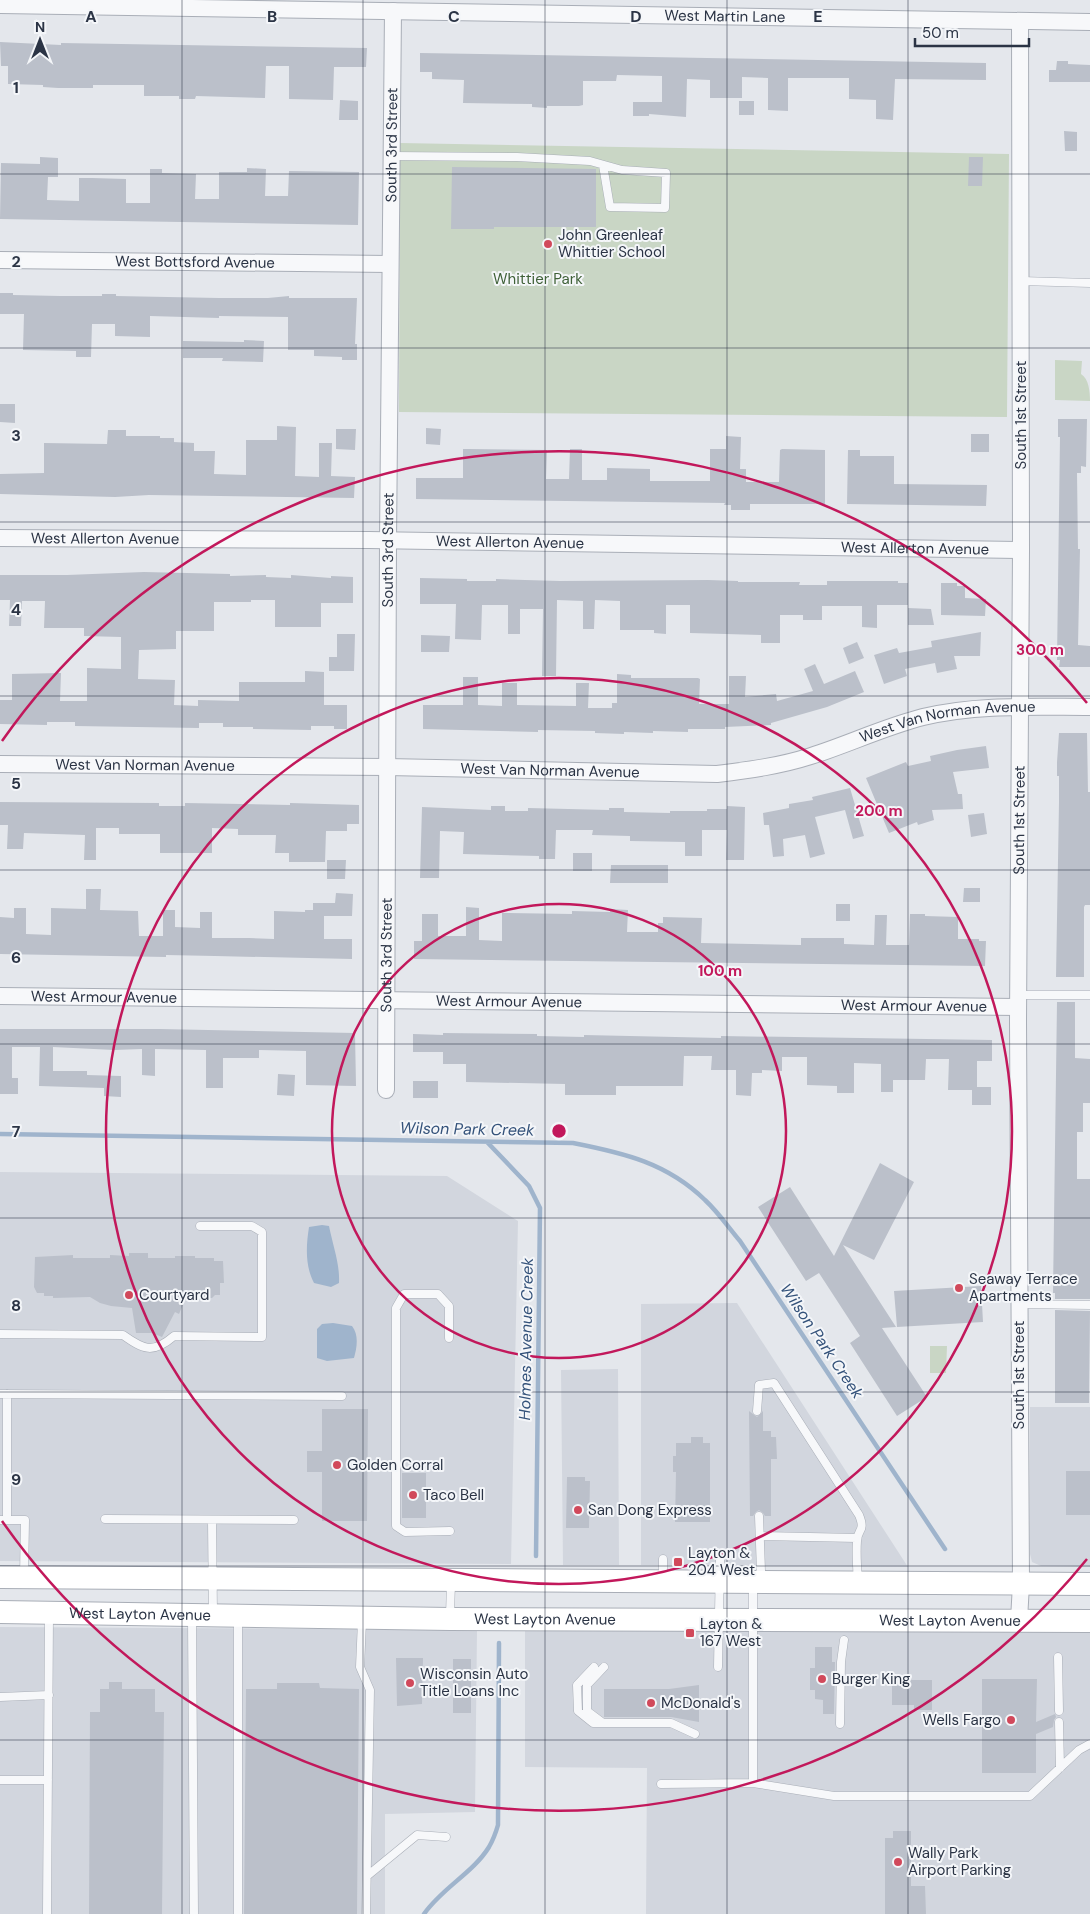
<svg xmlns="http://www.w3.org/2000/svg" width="1090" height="1914" viewBox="0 0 1090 1914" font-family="'DM Sans',sans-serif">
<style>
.built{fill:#d2d6de}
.green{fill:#c9d6c5}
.water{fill:#9fb4cc}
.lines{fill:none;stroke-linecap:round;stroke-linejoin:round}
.stream{stroke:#9fb4cc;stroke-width:4.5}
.building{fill:#bbc0ca}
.service-casing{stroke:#a9aeb7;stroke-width:9}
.minor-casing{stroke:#a9aeb7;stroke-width:18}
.secondary-casing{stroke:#a9aeb7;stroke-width:24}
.service{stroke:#f7f8fa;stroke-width:8}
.minor{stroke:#f7f8fa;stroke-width:16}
.secondary{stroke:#fff;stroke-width:22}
.grid{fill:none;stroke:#2b3445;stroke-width:1;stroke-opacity:0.55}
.ring{fill:none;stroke:#c2185b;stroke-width:2.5}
.poi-dot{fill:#d1495b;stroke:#f4f6f9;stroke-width:2}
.labels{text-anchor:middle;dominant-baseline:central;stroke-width:4;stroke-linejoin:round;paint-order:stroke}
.street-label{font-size:15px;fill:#2b3445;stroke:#f4f6f9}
.poi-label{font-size:15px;fill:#2b3445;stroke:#f4f6f9;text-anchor:start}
.park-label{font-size:15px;fill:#3f6138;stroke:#f4f6f9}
.water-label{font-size:16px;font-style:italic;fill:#34527a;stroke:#f4f6f9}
.grid-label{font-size:16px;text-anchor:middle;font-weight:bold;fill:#2b3445;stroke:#f4f6f9;stroke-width:4;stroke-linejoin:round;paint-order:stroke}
.centre{fill:#c2185b;stroke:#f4f6f9;stroke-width:2.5}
.ring-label{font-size:15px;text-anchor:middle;font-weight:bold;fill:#c2185b;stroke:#f4f6f9;stroke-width:4;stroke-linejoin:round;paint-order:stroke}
</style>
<rect width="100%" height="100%" fill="#e4e7ec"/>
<path class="built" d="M0 1172 447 1176 518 1221 511 1564 0 1561Z
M737 1303 908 1567 641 1565V1304Z
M618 1369 619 1565H563L561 1370Z
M1030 1407H1090V1567L1041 1566 1032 1562 1030 1554Z
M0 1627 477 1630 475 1812 385 1814V1914H0Z
M525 1630 1090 1631V1914H646L647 1768 525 1767Z"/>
<path class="green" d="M400 143 1009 154 1007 417 399 412Z
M1055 360 1082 361 1081 374C1089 379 1090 392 1090 401L1055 400Z
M930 1346H947L946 1373H930Z"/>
<path class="water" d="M322 1225 329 1226C333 1246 340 1264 339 1283L331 1287 314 1283C305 1266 306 1246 309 1227Z
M333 1323 352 1326C359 1335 357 1347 354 1358L327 1361 317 1358V1329L322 1324Z"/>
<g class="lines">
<path class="stream" d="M0 1134 573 1143C624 1153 667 1163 705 1200 718 1212 729 1228 740 1241L945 1549
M487 1142 529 1186 540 1208 536 1556
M424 1914C442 1888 473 1873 489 1847 493 1840 496 1832 498 1825L499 1643"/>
</g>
<path class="building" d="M0 42 61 45V43L367 48 366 67H334L333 100 289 99V66H266L265 98 196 96 195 99H179V96H144V85H93V88H58L43 87V85L8 84V66H1Z
M420 53 986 63V80L895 79 893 120 876 119V100L849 99V78H788V111L768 110V78L742 77V98H710V80L687 79 686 117 649 114V116H633V102H662V76L617 75 616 81H583V105L579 106H547V108L532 107V104L463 103 464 80 432 79V72H420Z
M1057 61H1068V64L1090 65V82H1049V70H1056Z
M340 100 358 101V120H339Z
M739 101H754V115H739Z
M1064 131 1077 132V151H1065Z
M40 157 58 158V177H48L47 200 79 201V178H92L126 179V203H150V169H162V173L196 174 195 199H219V172H247V168L266 169 265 196H288L289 171 359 172 358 225 0 219 1 163 40 164Z
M969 157H983L982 186H968Z
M452 167 596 169V227H494V229H451Z
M0 293H13V295L60 296H102V294H116V296L219 298H268L289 296V298H357L355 344H357V360H342V357L314 356V350H288V317L219 316V318L150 316V337L115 336V324H92L91 357H76V351L23 350 24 314H0Z
M244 340 264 341 263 362 222 361 223 358H183V341L244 342Z
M0 404H15V423L0 422Z
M1058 419H1087L1086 467 1081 466V473H1077L1078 549H1080L1078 645 1090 646V667H1059L1060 660H1057L1060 437H1058Z
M277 426 296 427 295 476 319 477V443H332L331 476 355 477 354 498 149 495 115 497 0 494V474L44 473V443L107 444 108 430H126V436H160V438H174V442L194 443V451H215L214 474 246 475V440H277Z
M426 428 441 429 440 445 426 444Z
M336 429H356L355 450 336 449Z
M971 434H989V452H971Z
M726 436 741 437 740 469H746V482H779L780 450 782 449 825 450V504H750V510H731V505H724L725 503 416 499V478H463V449H468L547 450 546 479H569L570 449H582V480H607V468L650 469V481H710V449H726Z
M848 450H860V456H894V484L987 485 986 506 847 504Z
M144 572 230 574V576L266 575V577L291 578V575L331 578V576L353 577V603H321V627H275V600H251V602H214V631H176V649L139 650 138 679 175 680 174 705 198 706V700L239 701V682H305V671L324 672V705H347V729H334V726H311V730L253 729V727H223V723H199V728L75 726V722H47V725L0 724V700H12V674L61 673 60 701H87V668L121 669V637L84 636V628H44L45 601H22L21 626H9L10 600H0V575H67Z
M420 578 467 579V581H496V579L560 581 708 580 738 581V582H800L799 585H827V581H898V583H908V605H877V628L862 627V606H822V620H803V615H780V643H761V635L690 633V605H666V634L654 633V630H620V601L595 600 594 629H583V601L557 600 556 676H542L543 609H520V634H508V605H482L481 640 455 639 456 604H420Z
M941 583H957V586H965V598L986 599 985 616 941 615Z
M908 608 931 609 934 625H908Z
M981 632 980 656H954L957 669 937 673 935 663 905 669 907 676 884 684 874 655 897 648 899 653 932 647 931 641Z
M337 634H355L354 671H329V657H337Z
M421 635 450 636 449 652H421Z
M857 642 864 658 849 664 843 648Z
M815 664 824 684 855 671 864 692 827 707 771 723V725L725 727V729H688V732L653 731V733L624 732V734L595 733V731L538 730V732L423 729V705H463V677H478V705L502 706V683H517V705L576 706V683H589L588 708H612V703H617V674L631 675V678H698L700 679 699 704H729V676H746L745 697 776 694 777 701 813 691 804 669Z
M1059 733H1087L1088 792H1090V905H1085L1084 907V977H1056L1059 802V776H1057V762Z
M986 746 989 768 953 772 958 794H962L963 809 932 810 934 820 918 825 917 822 889 833 866 778 906 762 908 766 931 761 930 756 957 750Z
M850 788 864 836 853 839 845 810 815 817 825 854 810 858 805 835 783 839 784 856 773 857 769 825H764L763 813 789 808V804L813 800 812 797Z
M0 802 159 803V806H185V803L290 805V803L359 805V824H347V831H326L325 862H289V853H275L276 835H238V829L212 828V853H160V834H119V828H96V860H84L85 835 24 833 23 849H7L8 825H0Z
M491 806H505V811H528V808L609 810V808H624V812L670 813V811H707V809H727V806L745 807 744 860H726L727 830H702V856H685V842L630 841V836L592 835 593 830H556L555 859H539V856L463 854 464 832 440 831 439 878H420L422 807 491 810Z
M984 813 987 834 971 837 968 815Z
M573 853H592V871H573Z
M327 860H346L345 879H327Z
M611 865H668V883H610Z
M964 888H980V902H963Z
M86 889H101L100 910 138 911 139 936H163V910H175V927L200 928V912H212V938H249L274 939V911L305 912V910H313V903H335L336 893 353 894 352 916H324V939H352V959L215 956 166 955V957L0 954V917L14 918V908H26V934L51 935V908L86 909Z
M836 904H850V921H836Z
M466 907 479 908V940L502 941V913L572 914V911L610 912V909L628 910 627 932H658V923H663V917L702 918 701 943 801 945V938H844V944L874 945 875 915H887L886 945H909L910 914H925V916L958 917V939H979V941H986L985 966 414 959V941H422V914H438V936H466Z
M1057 1002H1075V1058L1090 1059V1103H1083V1132H1077V1179H1090V1299H1055V1293H1053Z
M0 1029H160L355 1033 356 1086 306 1085V1051L259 1050V1058H223V1088H206V1050L155 1049V1076L142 1075V1049L114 1050 53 1047V1071H87V1075L121 1076V1097L104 1096V1088L39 1086 40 1047H12V1078H18V1094H0Z
M443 1033 537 1034V1036L584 1037V1035L721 1038V1036L992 1040V1061H977V1087H991V1105H972V1090H948L949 1059H926L925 1080H893V1092H881V1064L854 1063V1093H837V1086L807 1085V1057H782V1071L762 1070V1073H752L751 1096 736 1095V1070H711L712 1056H684L683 1086H616V1095H565V1084L466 1082V1064H443V1052H413V1034L443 1035Z
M278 1074 295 1075 294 1096 277 1095Z
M413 1081H438V1098H413Z
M880 1163 914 1182 874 1260 843 1245 896 1327 882 1328 927 1397 897 1416 850 1343 860 1336 819 1273 806 1281 758 1207 790 1187 834 1256Z
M129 1253H148V1258H175V1256H195V1258H214V1261H223L224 1283H220V1295H215L212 1298 195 1297 194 1299 185 1300 179 1314 175 1312 162 1337 152 1333H136L132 1308 111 1306 100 1303 90 1297 53 1298V1296H44V1293H37L34 1287 35 1257 73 1255V1258H110V1255L129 1256Z
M981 1286 983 1322 897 1327 894 1291Z
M1055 1310 1090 1311 1089 1403H1055Z
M322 1409H368L367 1521H322V1472H307V1451H322Z
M749 1411 757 1417 763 1411V1431H771V1437H776L777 1459H771V1516H765L763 1513 759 1510 756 1512 753 1516H750Z
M691 1437H703V1443H710V1522H675L676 1472H673V1456H676V1443H691Z
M1066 1471H1090V1515H1066Z
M402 1473H426V1518H402Z
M567 1477H585V1481H590L589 1528H566Z
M815 1647H832V1662H835L834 1714H823V1700L815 1699V1690H810V1668H815Z
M396 1658H423L422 1704 397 1706Z
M453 1659H471V1713H453Z
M982 1679H1037L1036 1722 1055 1714 1056 1717 1054 1720 1053 1727 1036 1734V1773H982Z
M892 1680H932V1710H914V1705H892Z
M109 1682H122V1689H155V1712H164L162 1914H89L90 1712H100V1689H109Z
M277 1683H319L320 1688 359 1689 357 1914H244L246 1689H277Z
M699 1685V1722L671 1717H604V1689H669Z
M893 1831H911V1886H925L926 1914H885V1838H893Z"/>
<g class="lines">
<defs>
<path id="service" d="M391 156 517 157 590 161 622 170 666 173 665 208 610 207 603 165
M1021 281 1090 283
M1019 995H1090
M1019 1304 1090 1305
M0 1334 123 1335C144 1350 153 1354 174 1336L262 1337V1232L252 1226H200
M449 1338V1306L438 1294H404L396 1308V1526L405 1532 450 1531
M0 1394 342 1396
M757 1411 759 1385 774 1383 859 1515C866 1532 857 1529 857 1541 856 1554 857 1568 858 1581
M105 1519 294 1520
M0 1520H25L24 1576
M7 1520V1394
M212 1520 213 1614
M761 1536 857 1538
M663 1559V1580
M450 1616 451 1582
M192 1617 194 1914
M362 1621 360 1667 370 1690 366 1914
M1058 1657 1059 1711
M594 1667 577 1685 578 1711 593 1723H603
M604 1667 587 1685V1711L603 1723H671L695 1734
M718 1667 720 1560
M0 1697 49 1695
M1059 1722 1060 1768
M840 1724 841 1662 844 1640
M0 1780H48
M753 1783 834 1796H1030L1079 1750 1090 1744
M661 1784 753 1783V1582L761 1571 759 1516
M367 1876 417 1835 446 1837
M47 1914 49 1616
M238 1914V1618"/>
<g id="minor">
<path id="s1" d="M0 5 1090 22"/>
<path id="s2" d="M0 260 390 264"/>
<path id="s3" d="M0 538 369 540 1021 550"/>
<path id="s4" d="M0 764 387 767 717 774C749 770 780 766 811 756 849 744 884 727 923 717 977 704 1034 707 1090 707"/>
<path id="s5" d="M0 996 1018 1007"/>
<path id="s6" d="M386 1090 388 541 393 11"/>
<path id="s7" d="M1019 1620 1021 1584 1018 1021 1021 550 1020 21"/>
</g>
<g id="secondary">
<path d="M0 1577 1090 1584"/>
<path id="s8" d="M0 1612 450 1619 1090 1621"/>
</g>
</defs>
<use href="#service" class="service-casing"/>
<use href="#minor" class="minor-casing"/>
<use href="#secondary" class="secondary-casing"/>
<use href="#service" class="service"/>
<use href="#minor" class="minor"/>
<use href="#secondary" class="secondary"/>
</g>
<path class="grid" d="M182 0V1914M363 0V1914M545 0V1914M727 0V1914M908 0V1914M0 174H1090M0 348H1090M0 522H1090M0 696H1090M0 870H1090M0 1044H1090M0 1218H1090M0 1392H1090M0 1566H1090M0 1740H1090"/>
<g class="ring">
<circle cx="559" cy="1131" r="227"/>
<circle cx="559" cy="1131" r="453"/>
<path d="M1087 1559A680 680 0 0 1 2 1521M2 741A680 680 0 0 1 1087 703"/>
</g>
<g class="poi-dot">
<circle cx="548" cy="244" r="5"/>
<circle cx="959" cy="1288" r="5"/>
<circle cx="129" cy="1295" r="5"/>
<circle cx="337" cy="1465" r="5"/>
<circle cx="413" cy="1495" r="5"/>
<circle cx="578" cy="1510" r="5"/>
<rect x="673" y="1557" width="10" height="10" rx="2.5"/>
<rect x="685" y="1628" width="10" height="10" rx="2.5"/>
<circle cx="822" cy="1679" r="5"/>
<circle cx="410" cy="1683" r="5"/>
<circle cx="651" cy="1703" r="5"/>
<circle cx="1011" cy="1720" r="5"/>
<circle cx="898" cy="1862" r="5"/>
</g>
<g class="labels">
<g class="street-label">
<text stroke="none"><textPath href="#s1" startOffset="725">West Martin Lane</textPath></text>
<text stroke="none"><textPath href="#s6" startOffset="945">South 3rd Street</textPath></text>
<text stroke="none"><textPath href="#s2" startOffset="195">West Bottsford Avenue</textPath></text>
<text transform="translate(1021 415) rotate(-90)">South 1st Street</text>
<text stroke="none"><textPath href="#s3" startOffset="105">West Allerton Avenue</textPath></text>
<text stroke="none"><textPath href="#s3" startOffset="510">West Allerton Avenue</textPath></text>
<text stroke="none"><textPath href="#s3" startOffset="915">West Allerton Avenue</textPath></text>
<text stroke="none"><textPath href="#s6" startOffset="540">South 3rd Street</textPath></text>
<text stroke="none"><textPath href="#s4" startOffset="955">West Van Norman Avenue</textPath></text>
<text stroke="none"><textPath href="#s4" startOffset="145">West Van Norman Avenue</textPath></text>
<text stroke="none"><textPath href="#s4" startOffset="550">West Van Norman Avenue</textPath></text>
<text stroke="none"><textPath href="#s7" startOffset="800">South 1st Street</textPath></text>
<text stroke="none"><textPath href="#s6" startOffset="135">South 3rd Street</textPath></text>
<text stroke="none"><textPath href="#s5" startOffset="104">West Armour Avenue</textPath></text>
<text stroke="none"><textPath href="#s5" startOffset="509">West Armour Avenue</textPath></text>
<text stroke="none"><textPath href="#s5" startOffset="914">West Armour Avenue</textPath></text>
<text transform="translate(1019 1375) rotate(-90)">South 1st Street</text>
<text stroke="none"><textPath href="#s8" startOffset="140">West Layton Avenue</textPath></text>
<text stroke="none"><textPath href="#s8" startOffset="545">West Layton Avenue</textPath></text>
<text stroke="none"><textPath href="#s8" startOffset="950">West Layton Avenue</textPath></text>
</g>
<g class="poi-label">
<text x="558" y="235">John Greenleaf<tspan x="558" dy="17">Whittier School</tspan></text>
<text x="969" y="1279">Seaway Terrace<tspan x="969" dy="17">Apartments</tspan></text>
<text x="139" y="1295">Courtyard</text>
<text x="347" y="1465">Golden Corral</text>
<text x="423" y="1495">Taco Bell</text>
<text x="588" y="1510">San Dong Express</text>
<text x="688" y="1553">Layton &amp;<tspan x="688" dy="17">204 West</tspan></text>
<text x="700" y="1624">Layton &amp;<tspan x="700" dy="17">167 West</tspan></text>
<text x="420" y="1674">Wisconsin Auto<tspan x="420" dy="17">Title Loans Inc</tspan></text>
<text x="832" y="1679">Burger King</text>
<text x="661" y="1703">McDonald's</text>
<text x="1001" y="1720" text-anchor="end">Wells Fargo</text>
<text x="908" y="1853">Wally Park<tspan x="908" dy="17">Airport Parking</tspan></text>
</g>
<g class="park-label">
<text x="538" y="279">Whittier Park</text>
</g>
<g class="water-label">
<text transform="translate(467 1129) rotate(1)">Wilson Park Creek</text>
<text transform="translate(526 1339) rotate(-89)">Holmes Avenue Creek</text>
<text transform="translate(822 1341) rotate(56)">Wilson Park Creek</text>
</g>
</g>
<g class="grid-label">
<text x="91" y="22">A</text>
<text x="272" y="22">B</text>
<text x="454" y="22">C</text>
<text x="636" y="22">D</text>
<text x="818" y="22">E</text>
<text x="16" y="93">1</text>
<text x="16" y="267">2</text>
<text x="16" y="441">3</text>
<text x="16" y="615">4</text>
<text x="16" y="789">5</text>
<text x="16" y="963">6</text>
<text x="16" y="1137">7</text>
<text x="16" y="1311">8</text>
<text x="16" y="1485">9</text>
</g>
<circle cx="559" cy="1131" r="8" class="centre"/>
<g class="ring-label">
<text x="1040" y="655">300 m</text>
<text x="879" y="816">200 m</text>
<text x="720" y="976">100 m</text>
</g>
<g transform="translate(40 40)" stroke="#f4f6f9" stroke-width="4" paint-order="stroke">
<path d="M0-4L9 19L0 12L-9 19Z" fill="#2b3445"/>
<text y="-8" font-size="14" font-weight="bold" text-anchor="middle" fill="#2b3445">N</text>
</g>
<path d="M915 38v8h114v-8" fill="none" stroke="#2b3445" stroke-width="2.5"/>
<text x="922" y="38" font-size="15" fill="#2b3445" stroke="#f4f6f9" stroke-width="4" paint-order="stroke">50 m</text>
</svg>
